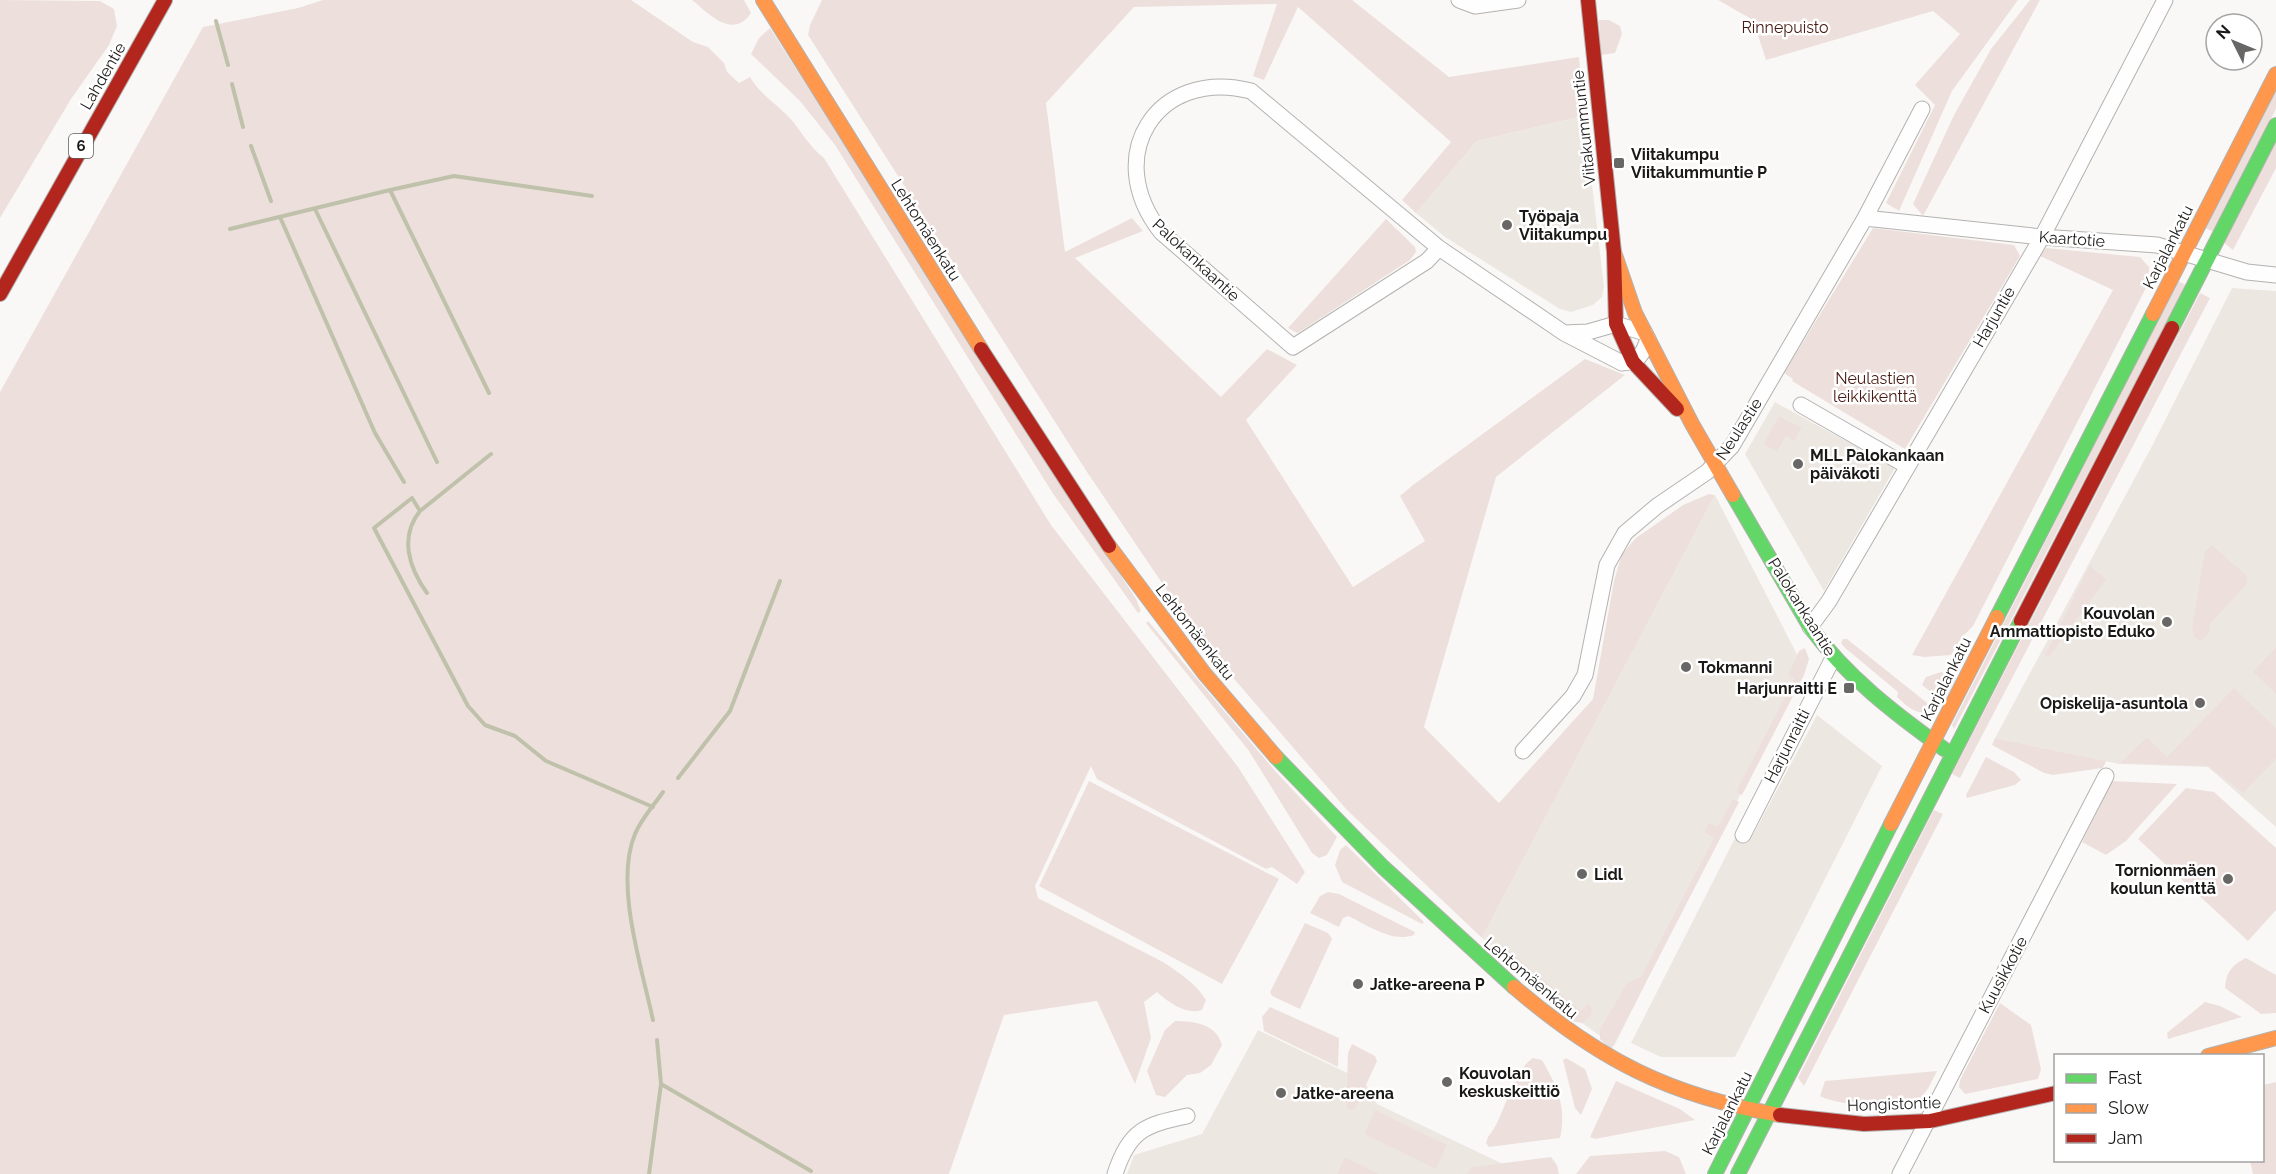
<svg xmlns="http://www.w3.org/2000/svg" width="2276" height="1174" viewBox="0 0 2276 1174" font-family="Raleway,sans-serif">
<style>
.built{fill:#ede7e2}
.green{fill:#ede0dc}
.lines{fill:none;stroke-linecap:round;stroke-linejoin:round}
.stream{stroke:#bfc1aa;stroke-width:4}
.street-casing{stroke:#b3b2b0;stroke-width:17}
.fast-casing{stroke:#b3b2b0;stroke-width:16}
.slow-casing{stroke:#b3b2b0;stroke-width:16}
.jam-casing{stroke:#b3b2b0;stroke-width:16}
.street{stroke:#fefefe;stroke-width:15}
.fast{stroke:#63d668;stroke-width:14}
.slow{stroke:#ff974d;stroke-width:14}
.jam{stroke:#b3261e;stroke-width:14}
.poi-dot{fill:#686766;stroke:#fff;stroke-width:2}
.labels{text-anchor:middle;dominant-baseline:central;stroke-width:5;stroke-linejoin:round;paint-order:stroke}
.shield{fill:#fff;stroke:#5f5e5d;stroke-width:1.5}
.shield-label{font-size:15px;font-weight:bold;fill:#1a1918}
.park-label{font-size:16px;fill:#481a12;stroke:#fff}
.street-label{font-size:16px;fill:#1a1918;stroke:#fff}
.poi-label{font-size:16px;font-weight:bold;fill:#1a1918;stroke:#fff;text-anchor:start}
</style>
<rect width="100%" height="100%" fill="#faf8f6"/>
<path class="built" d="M1584 116 1604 287 1602 297 1593 305 1571 312 1560 309 1445 237 1416 213 1477 141Z
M2232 288 2276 291V827L2208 767 2119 764 1995 738 2152 446Z
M1775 402 1895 468 1824 591 1745 454Z
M1715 495 1804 668 1614 1046 1560 1007 1482 938Z
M1817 715 1882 766 1735 1057H1661L1631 1043 1735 838 1753 835Z
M1258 1030 1364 1081 1377 1104 1524 1174H1127L1134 1155 1202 1134Z"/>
<path class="green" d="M0 0 100 1 114 9 117 26 109 45 71 99 0 218Z
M323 0H631L693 42 708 47 724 63 727 72 739 83 750 77C760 94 773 101 787 115 800 128 808 146 824 158L1051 525 1238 767 1305 872 1297 884 1272 867 1266 869 1097 779 1091 766 1035 886 1038 898 1163 962C1178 972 1197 984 1206 1000L1202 1010C1186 1015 1169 1003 1157 992L1144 1002 1151 1038 1135 1084 1097 1001 1004 1015 949 1174H0V392L203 27 298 8Z
M692 0H744L751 13C733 40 709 14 692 0Z
M822 0H1352L1449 77 1579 57 1584 116 1477 141 1416 213 1402 200 1451 142 1298 7 1264 80 1253 76 1277 4 1134 7 1046 103 1065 252 1132 218 1143 231 1075 258 1221 397 1267 349 1297 365 1246 420 1353 587 1425 541 1400 496 1413 485 1585 359 1625 375 1496 477 1424 727 1499 803 1593 699 1614 581 1622 554 1636 538 1683 505 1709 494 1715 495 1482 938 1346 809 1235 680 1189 623 1087 472 808 35 810 25Z
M1718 0H2018L1952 91 1899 211 1886 203 1935 105 1915 85 1960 34 1933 11 1766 60 1753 20Z
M2030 0H2040L1923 216 1913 204 1954 115 1991 49Z
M1599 20H1609L1620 26 1622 34 1615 53 1601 55Z
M770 28 1136 599 1141 611 1138 613 1052 492 835 145 800 101 751 54 759 38Z
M2276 91V109L2214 232 2205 228Z
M2276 141V168L2233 250 2223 242Z
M1386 219 1415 247 1416 252 1410 260 1301 331 1297 333 1288 328Z
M1873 228 2014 245 2020 256 1905 449 1792 381 1793 379 1784 373Z
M2046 248 2140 257 2149 267V282L1973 626 1962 637 1951 655 1924 657 1912 655 2113 290 2040 256Z
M2178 281 2186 285 1954 729 1952 725Z
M2200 293 2210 298 1960 778 1952 774Z
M1779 416 1802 428 1794 441 1786 436 1777 452 1763 444Z
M2212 545 2247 576 2246 585 2210 624 2209 633 2201 641 2195 638 2192 628 2205 551Z
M2090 565 2106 580 2049 657 2045 655Z
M1148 621 1276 772 1337 837 1327 855 1319 858 1312 853 1249 751 1146 623Z
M1843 639H1847L1936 710C1919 718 1909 708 1897 697L1898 692 1844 647 1841 643Z
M2276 647V694L2253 672Z
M1805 648 1809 659 1804 675 1742 795 1736 792 1794 679 1788 675 1799 651Z
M1941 672 1956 678 1944 702 1922 685 1926 677Z
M2234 688 2276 728V759L2243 793 2208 766 2120 763 2147 737 2167 757Z
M1995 738 2106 761 2103 768 2053 775 2044 773 1992 745Z
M1986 757 2014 772 2021 780 2015 785 1967 798 1966 795Z
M1089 781 1279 879 1222 984 1039 886Z
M2112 781 2177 784 2126 841 2106 855 2082 842Z
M2186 788 2214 792 2276 848V910L2248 941 2138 839Z
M1733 799 1739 802 1611 1050 1600 1039V1029L1627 983 1641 977 1714 838 1704 832 1709 823 1718 827Z
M1934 810 1943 814 1804 1086 1798 1078Z
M1346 845 1424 922 1422 924 1342 882 1335 865 1340 850Z
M1328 892 1339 894 1415 932 1414 935C1391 943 1368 925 1348 916L1343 918 1339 927 1310 913 1320 896Z
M1305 923 1328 933 1332 939 1300 1009 1272 996 1270 992Z
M1502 945 1581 1011 1588 1003 1592 1009 1591 1015 1583 1023 1571 1021 1496 955Z
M2246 958 2276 975V1013L2261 1014 2225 988C2226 972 2232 965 2246 958Z
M2205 1002 2220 1006 2242 1017 2168 1039 2167 1033Z
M2000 1003 2031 1025 2041 1069 2038 1079 1965 1094 1959 1087 1960 1080Z
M1270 1007 1339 1038 1338 1067 1264 1031 1262 1017Z
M1175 1021C1194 1021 1217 1024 1222 1045L1211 1065 1200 1073 1187 1075 1165 1097 1156 1095 1147 1071 1165 1030Z
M1352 1044 1375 1056 1377 1061 1355 1109 1351 1110 1346 1108 1348 1053Z
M1533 1058 1542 1060C1557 1086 1567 1107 1560 1138L1489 1147 1486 1143 1488 1137C1506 1116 1510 1073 1533 1058Z
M1566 1058 1585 1069 1592 1089 1581 1115 1575 1108 1563 1060Z
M1937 1071C1932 1081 1926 1095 1916 1102 1901 1111 1836 1105 1820 1096L1825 1081Z
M1616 1081 1680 1109 1695 1120 1595 1139 1590 1137Z
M2276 1082V1174H2253L2250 1161 2262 1160 2263 1085Z
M1375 1110 1447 1145 1436 1169 1364 1134Z
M1665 1151 1679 1157 1686 1174H1576L1590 1156Z
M1345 1157 1379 1174H1380H1337Z
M1551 1157 1557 1165 1559 1174H1466L1472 1167Z"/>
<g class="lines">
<path class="stream" d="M216 21 228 65
M232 84 243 127
M251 146 271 201
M390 190 454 176 592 196
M315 209 437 462
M280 217 375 433 404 482
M230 229 390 190 489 393
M420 511 491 454
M427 593C409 568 399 537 420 511L412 498 374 528 468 706 485 725 515 736 546 761 653 807
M678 778 730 711 780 581
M653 1020C642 968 614 884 635 834 641 819 654 805 663 792
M661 1084 811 1171
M649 1174 661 1084 657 1040"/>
<defs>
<path id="street" d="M1459 0 1475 6 1518 0
M1865 218 2042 237 2157 245 2247 272 2276 275
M1439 248 1427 261 1293 347 1161 232C1101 156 1157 67 1251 91L1439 248 1564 333 1622 363C1639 362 1643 354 1648 339
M1564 333 1588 332 1616 324 1645 333
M1801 405 1907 466
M1810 627 1829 601 2042 237 2165 0
M1523 751 1573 696 1585 675 1607 565 1625 533 1657 506 1707 472 1732 446 1865 218 1922 109
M1743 835 1833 658
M1115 1174C1129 1130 1145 1125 1187 1116
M1900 1174 2106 776"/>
<path id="fast" d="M2172 328 2276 125
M1733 495 1810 627C1847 677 1894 713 1944 749
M1997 617 2153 314
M1276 757 1383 867 1514 987
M1715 1174 1891 824
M1738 1174 2021 621"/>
<path id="slow" d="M763 0 981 349
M1614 252 1635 313 1692 424 1733 495
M2153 314 2276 74
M1109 546 1204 673 1276 757
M1891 824 1997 617
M1514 987C1599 1060 1670 1096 1780 1115
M2208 1056 2276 1038"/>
<path id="jam" d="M1588 0 1614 252 1616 324 1633 362 1677 409
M0 294 165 0
M981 349 1109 546
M2021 621 2172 328
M1780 1115 1864 1124 1930 1121 2056 1093"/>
</defs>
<use href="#street" class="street-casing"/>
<use href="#fast" class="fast-casing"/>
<use href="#slow" class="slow-casing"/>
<use href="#jam" class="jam-casing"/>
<use href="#street" class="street"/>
<use href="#fast" class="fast"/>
<use href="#slow" class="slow"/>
<use href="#jam" class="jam"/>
</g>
<g class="poi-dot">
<rect x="1613" y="157" width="12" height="12" rx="3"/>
<circle cx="1507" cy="225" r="6"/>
<circle cx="1798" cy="464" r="6"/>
<circle cx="2167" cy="622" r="6"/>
<circle cx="1686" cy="667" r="6"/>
<rect x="1843" y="682" width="12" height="12" rx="3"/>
<circle cx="2200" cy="703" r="6"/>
<circle cx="1582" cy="874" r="6"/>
<circle cx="2228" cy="879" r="6"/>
<circle cx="1358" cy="984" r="6"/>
<circle cx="1447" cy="1082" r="6"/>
<circle cx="1281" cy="1093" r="6"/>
</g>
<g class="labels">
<rect class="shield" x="69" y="134" width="24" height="24" rx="4.5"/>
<g class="shield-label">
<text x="81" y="146">6</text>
</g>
<g class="park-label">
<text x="1785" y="27">Rinnepuisto</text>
<text x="1875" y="378">Neulastien<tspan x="1875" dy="18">leikkikenttä</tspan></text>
</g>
<g class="street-label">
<text transform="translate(103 76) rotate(-60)">Lahdentie</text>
<text transform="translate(1584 128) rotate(-96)">Viitakummuntie</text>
<text transform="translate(926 230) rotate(58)">Lehtomäenkatu</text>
<text transform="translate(2072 239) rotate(4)">Kaartotie</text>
<text transform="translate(2168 247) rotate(-63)">Karjalankatu</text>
<text transform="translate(1196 260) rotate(43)">Palokankaantie</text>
<text transform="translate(1994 317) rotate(-60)">Harjuntie</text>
<text transform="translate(1739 429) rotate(-57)">Neulastie</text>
<text transform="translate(1802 607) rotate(58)">Palokankaantie</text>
<text transform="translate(1195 632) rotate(52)">Lehtomäenkatu</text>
<text transform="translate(1946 679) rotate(-63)">Karjalankatu</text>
<text transform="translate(1787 746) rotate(-63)">Harjunraitti</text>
<text transform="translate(2003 975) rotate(-62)">Kuusikkotie</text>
<text transform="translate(1531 978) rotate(40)">Lehtomäenkatu</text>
<text transform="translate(1894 1104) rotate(-2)">Hongistontie</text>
<text transform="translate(1727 1113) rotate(-63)">Karjalankatu</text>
</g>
<g class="poi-label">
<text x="1631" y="154">Viitakumpu<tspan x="1631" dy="18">Viitakummuntie P</tspan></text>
<text x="1519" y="216">Työpaja<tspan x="1519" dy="18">Viitakumpu</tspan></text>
<text x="1810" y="455">MLL Palokankaan<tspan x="1810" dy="18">päiväkoti</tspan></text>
<text x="2155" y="613" text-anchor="end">Kouvolan<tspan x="2155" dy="18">Ammattiopisto Eduko</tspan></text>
<text x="1698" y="667">Tokmanni</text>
<text x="1837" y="688" text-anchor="end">Harjunraitti E</text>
<text x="2188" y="703" text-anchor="end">Opiskelija-asuntola</text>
<text x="2216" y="870" text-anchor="end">Tornionmäen<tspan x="2216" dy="18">koulun kenttä</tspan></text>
<text x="1594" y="874">Lidl</text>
<text x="1370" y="984">Jatke-areena P</text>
<text x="1459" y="1073">Kouvolan<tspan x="1459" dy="18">keskuskeittiö</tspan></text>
<text x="1293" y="1093">Jatke-areena</text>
</g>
</g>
<rect x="2054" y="1054" width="210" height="108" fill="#ffffff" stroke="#a3a3a3" stroke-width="1.5"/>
<rect x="2066" y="1074" width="30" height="9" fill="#63d668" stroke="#a3a3a3" stroke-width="1.5"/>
<text x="2108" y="1084" font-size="18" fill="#1a1918">Fast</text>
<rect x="2066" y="1104" width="30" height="9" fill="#ff974d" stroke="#a3a3a3" stroke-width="1.5"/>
<text x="2108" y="1114" font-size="18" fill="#1a1918">Slow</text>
<rect x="2066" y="1134" width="30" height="9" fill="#b3261e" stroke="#a3a3a3" stroke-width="1.5"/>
<text x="2108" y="1144" font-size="18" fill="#1a1918">Jam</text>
<g transform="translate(2234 42) rotate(313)"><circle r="28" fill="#ffffff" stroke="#a3a3a3" stroke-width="1.5"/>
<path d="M0-4.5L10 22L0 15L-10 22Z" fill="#686766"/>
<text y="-9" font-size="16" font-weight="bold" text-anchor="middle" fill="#1a1918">N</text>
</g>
</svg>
